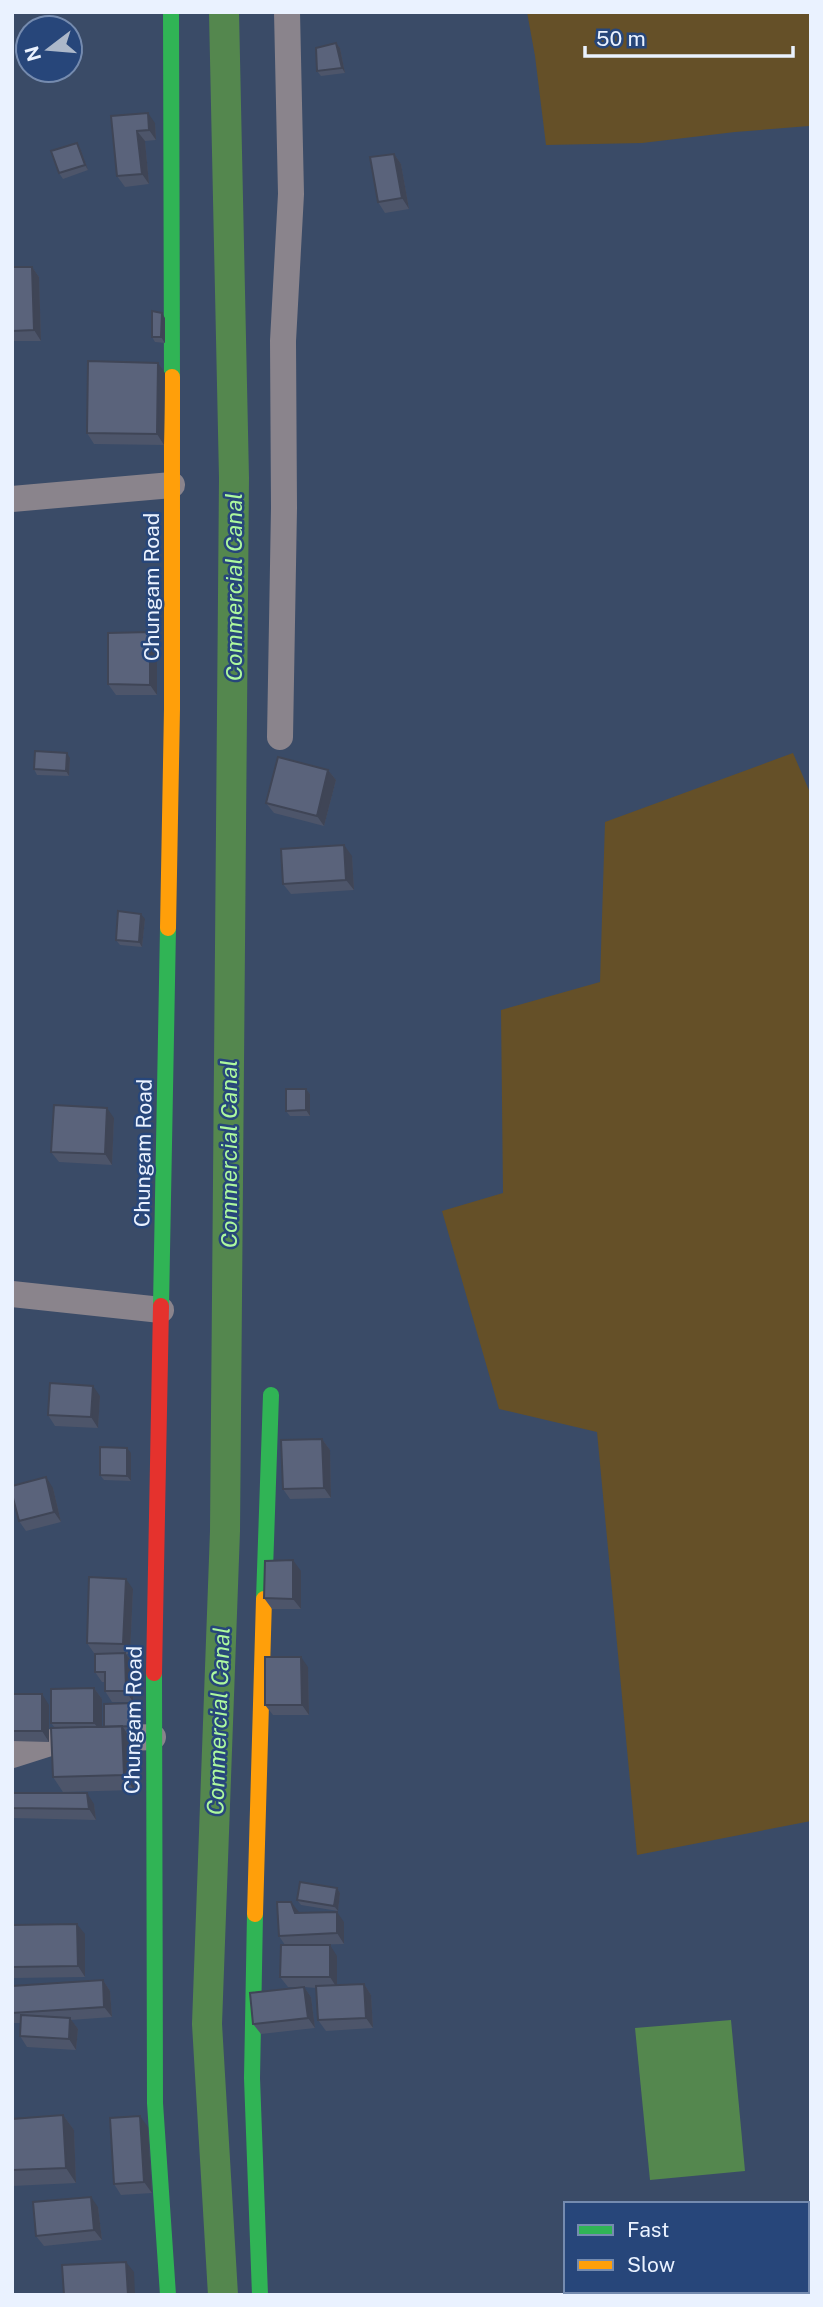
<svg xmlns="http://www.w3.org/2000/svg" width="823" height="2307" viewBox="0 0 823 2307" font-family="'Public Sans',sans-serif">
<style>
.green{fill:#655028}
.water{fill:#54874e}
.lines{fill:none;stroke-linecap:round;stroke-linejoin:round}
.canal{stroke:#54874e;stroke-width:30}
.street{stroke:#8a848c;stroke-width:26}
.fast{stroke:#30b455;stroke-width:16}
.slow{stroke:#ff9f0a;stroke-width:16}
.jam{stroke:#e5322d;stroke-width:16}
.wall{fill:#4d556a}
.shaded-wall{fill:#3f4556}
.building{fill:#5a637b;stroke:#3f4556;stroke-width:2}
.labels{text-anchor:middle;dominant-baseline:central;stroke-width:5;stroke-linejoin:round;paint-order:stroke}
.street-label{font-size:21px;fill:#eaf2ff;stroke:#27467a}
.water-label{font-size:23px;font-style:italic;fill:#adf89e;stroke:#27467a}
</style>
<rect width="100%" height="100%" fill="#3a4b67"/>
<path class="green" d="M527 12H811V135L809 126 735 132 642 143 546 145 535 56Z
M793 753 811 795V1821L637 1855 597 1432 499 1409 442 1211 503 1193 501 1010 600 982 605 822Z"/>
<path class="water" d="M731 2020 745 2171 650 2180 635 2028Z"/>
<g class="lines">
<path class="canal" d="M223 2295 207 2024 225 1531 234 478 224 12"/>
<path class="street" d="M12 499 172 485
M280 737 284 508 283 341 291 194 287 12
M12 1294 161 1310
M12 1755 56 1741 153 1737"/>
<path class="fast" d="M171 12 172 377
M161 1306 168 928
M264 1599 271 1395
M154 1673 155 2103 168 2295
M255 1914 252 2078 260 2295"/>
<path class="slow" d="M168 928 172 709V377
M255 1914 264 1599"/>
<path class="jam" d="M154 1673 161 1306"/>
</g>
<path class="wall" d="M336 43 340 48 345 73 321 76 317 71Z
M111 116 155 123 156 140 145 141 149 184 125 187 117 176Z
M77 143 80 148 88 170 63 179 59 173Z
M394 154 401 164 409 209 385 213 378 202Z
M12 267H32L39 277 41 341H12Z
M165 318V343L155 342 152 337Z
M165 373 164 445 94 444 87 433Z
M150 632 157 643V695H116L108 684Z
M70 758 69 776 37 775 34 769Z
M328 770 336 780 324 826 274 813 266 803Z
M352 856 354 890 291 894 283 884Z
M145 919 142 947 120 945 116 940Z
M306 1089 310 1094V1116H290L286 1111Z
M114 1118 112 1165 59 1162 51 1152Z
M100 1396 98 1428 55 1426 48 1415Z
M322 1439 330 1450 331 1498 290 1499 283 1489Z
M131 1453V1481L104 1480 100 1475Z
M53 1488 61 1522 26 1531 19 1521Z
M301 1571V1609H272L264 1598Z
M133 1589 130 1654H126L133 1663V1702H112L105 1691V1682H102L95 1672 105 1653H94L87 1643Z
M308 1667 309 1715H273L265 1705Z
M94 1688 102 1699V1727H104L139 1708 140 1731 126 1732 133 1741 134 1790 63 1792 53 1777 55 1728 51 1723Z
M12 1694 49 1705V1742L12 1741Z
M12 1793 94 1804 96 1820 12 1818Z
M337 1888 340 1893 338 1911 301 1905 297 1900Z
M299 1913 344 1922V1944L308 1945 337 1956V1985L364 1984 371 1995 373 2028 326 2031 318 2020 316 1988 304 1987 311 1997 315 2028 261 2034 253 2024 298 1987H288L280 1977 285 1945 279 1936Z
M12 1925 85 1934V1977L14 1978 12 1976Z
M103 1980 110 1991 112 2017 71 2020 78 2029 76 2050 27 2047 20 2036 21 2023H13L12 2022V1986Z
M63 2115 74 2130 76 2183 12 2186V2119Z
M148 2127 152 2193 121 2195 114 2184Z
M98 2207 102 2240 44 2246 36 2236Z"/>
<path class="shaded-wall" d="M336 43 340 48 345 73 342 68Z
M148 113 155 123 156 140 149 130Z
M137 131 145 141 149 184 142 174Z
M77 143 80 148 88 170 85 165Z
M394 154 401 164 409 209 402 198Z
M32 267 39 277 41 341 34 330Z
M162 313 165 318V343L161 337Z
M158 363 165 373 164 445 157 434Z
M150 632 157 643V695L150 685Z
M67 753 70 758 69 776 66 771Z
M328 770 336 780 324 826 317 816Z
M344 845 352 856 354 890 346 880Z
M141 914 145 919 142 947 139 942Z
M306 1089 310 1094V1116L306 1110Z
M107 1108 114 1118 112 1165 105 1154Z
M93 1386 100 1396 98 1428 91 1417Z
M322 1439 330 1450 331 1498 324 1488Z
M127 1448 131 1453V1481L127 1476Z
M46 1477 53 1488 61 1522 54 1512Z
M293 1560 301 1571V1609L293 1599Z
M126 1579 133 1589 130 1654 123 1644Z
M125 1653 133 1663V1702L126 1691Z
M301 1657 308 1667 309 1715 302 1705Z
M94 1688 102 1699V1733L94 1723Z
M42 1694 49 1705V1742L42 1731Z
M135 1703 139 1708 140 1731 136 1726Z
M122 1726 133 1741 134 1790 124 1775Z
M87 1793 94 1804 96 1820 89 1809Z
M337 1888 340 1893 338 1911 334 1906Z
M291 1902 299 1912 302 1924 295 1913Z
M337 1912 344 1922V1944L337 1933Z
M77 1924 85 1934V1977L78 1966Z
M330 1945 337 1956V1988L330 1977Z
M103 1980 110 1991 112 2017 104 2007Z
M364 1984 371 1995 373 2028 366 2018Z
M304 1987 311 1997 315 2028 308 2018Z
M70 2018 78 2029 76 2050 69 2039Z
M63 2115 74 2130 76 2183 66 2168Z
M140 2116 148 2127 152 2193 144 2182Z
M91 2197 98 2207 102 2240 94 2230Z
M126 2262 134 2272 135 2295H128Z"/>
<path class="building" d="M336 43 342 68 317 71 316 48Z
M148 113 149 130 137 131 142 174 117 176 111 116Z
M77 143 85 165 59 173 51 151Z
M394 154 402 198 378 202 370 157Z
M12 267H32L34 330 12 331Z
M152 311 162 313 161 337H152Z
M88 361 158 363 157 434 87 433Z
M150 632V685L108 684V633Z
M35 751 67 753 66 771 34 769Z
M278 757 328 770 317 816 266 803Z
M344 845 346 880 283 884 281 849Z
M118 911 141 914 139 942 116 940Z
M286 1089H306V1110L286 1111Z
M54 1105 107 1108 105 1154 51 1152Z
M50 1383 93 1386 91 1417 48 1415Z
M322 1439 324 1488 283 1489 281 1440Z
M100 1447 127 1448V1476L100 1475Z
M46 1477 54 1512 19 1521 12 1494V1486Z
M293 1560V1599L264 1598 265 1561Z
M89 1577 126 1579 123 1644 87 1643Z
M125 1653 126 1691H105V1672H95V1654Z
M265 1657H301L302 1705H265Z
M94 1688V1723H51V1689Z
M12 1694H42V1731H12Z
M135 1703 136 1726 104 1727V1704Z
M122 1726 124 1775 53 1777 51 1728Z
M12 1793H87L89 1809 12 1808Z
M300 1882 337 1888 334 1906 297 1900Z
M277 1902H291L295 1913 337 1912V1933L279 1936Z
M77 1924 78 1966 12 1967V1925Z
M281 1945H330V1977H280Z
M103 1980 104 2007 12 2013V1986Z
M364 1984 366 2018 318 2020 316 1986Z
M304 1987 308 2018 253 2024 250 1993Z
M21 2015 70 2018 69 2039 20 2036Z
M63 2115 66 2168 12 2170V2119Z
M140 2116 144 2182 114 2184 110 2118Z
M91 2197 94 2230 36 2236 33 2202Z
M126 2262 128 2295H64L62 2265Z"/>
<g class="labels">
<g class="street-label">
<text transform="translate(151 587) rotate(-90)">Chungam Road</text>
<text transform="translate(143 1153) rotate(-89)">Chungam Road</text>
<text transform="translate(133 1720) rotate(-89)">Chungam Road</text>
</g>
<g class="water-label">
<text transform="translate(233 587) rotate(-90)">Commercial Canal</text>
<text transform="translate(228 1154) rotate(-90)">Commercial Canal</text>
<text transform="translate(218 1721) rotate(-88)">Commercial Canal</text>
</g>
</g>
<rect width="823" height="2307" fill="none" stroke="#eaf2ff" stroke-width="28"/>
<rect x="564" y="2202" width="245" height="91" fill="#27467a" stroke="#758baf" stroke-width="2"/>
<rect x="578" y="2225" width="35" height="10" fill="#30b455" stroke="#758baf" stroke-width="2"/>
<text x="627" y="2237" font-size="21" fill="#eaf2ff">Fast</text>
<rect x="578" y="2260" width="35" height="10" fill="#ff9f0a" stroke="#758baf" stroke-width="2"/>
<text x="627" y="2272" font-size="21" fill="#eaf2ff">Slow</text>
<g transform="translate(49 49) rotate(254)"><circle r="33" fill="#27467a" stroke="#758baf" stroke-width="2"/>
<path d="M0-5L12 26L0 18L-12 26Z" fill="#acb8ca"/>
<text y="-10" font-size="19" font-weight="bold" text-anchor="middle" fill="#eaf2ff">N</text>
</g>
<path d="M585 46v10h208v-10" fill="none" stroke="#eaf2ff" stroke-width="3.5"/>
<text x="596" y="46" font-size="21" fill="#eaf2ff" stroke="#27467a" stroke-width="5" paint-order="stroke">50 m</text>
</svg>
